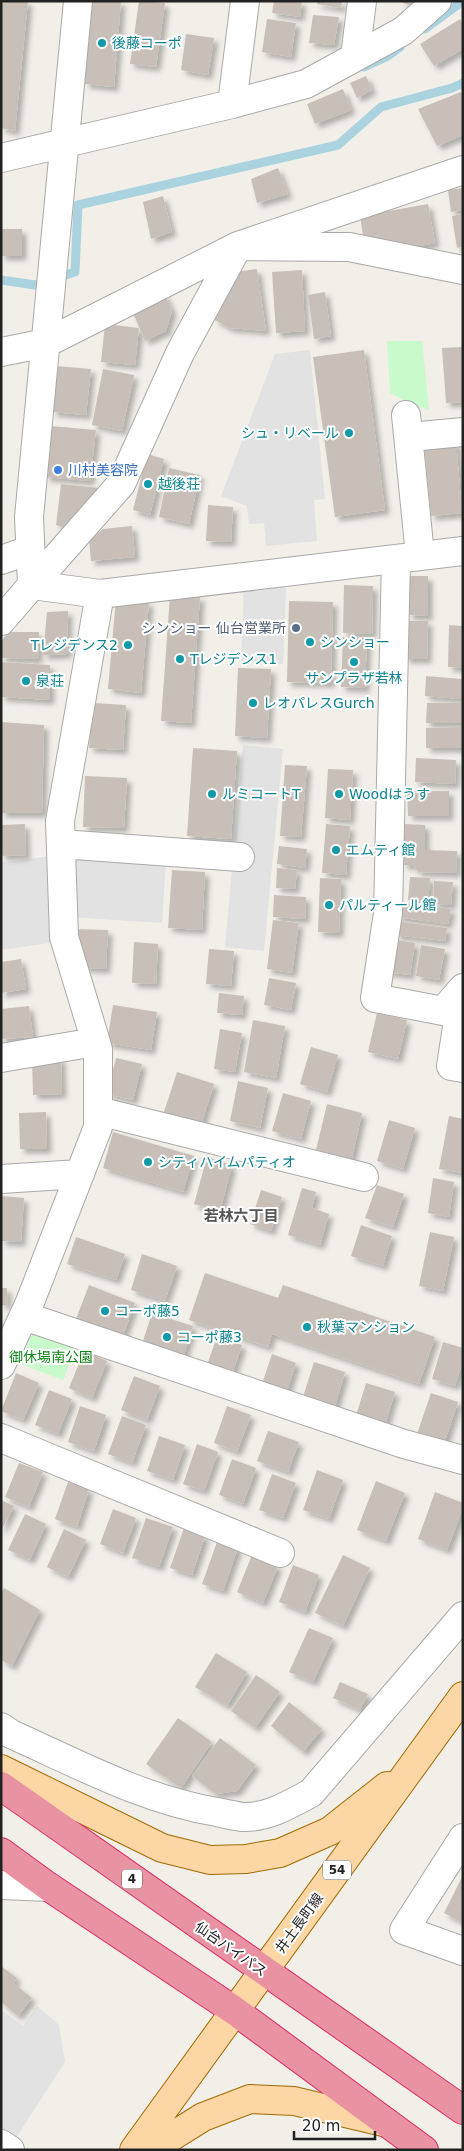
<svg xmlns="http://www.w3.org/2000/svg" width="464" height="2151" viewBox="0 0 464 2151" font-family="'DejaVu Sans','Noto Sans JP',sans-serif">
<style>
.park{fill:#c8facc}
.parking{fill:#e2e2e2}
.lines{fill:none;stroke-linecap:round;stroke-linejoin:round}
.stream{stroke:#aad3df;stroke-width:9}
.building{fill:#c7bfb8;filter:url(#shadow)}
.minor-casing{stroke:#a9a9a9;stroke-width:30}
.major-casing{stroke:#a06b00;stroke-width:30}
.highway-casing{stroke:#dc2a67;stroke-width:30}
.minor{stroke:#fff;stroke-width:28}
.major{stroke:#fcd6a4;stroke-width:28}
.highway{stroke:#e892a2;stroke-width:28}
.culture-dot{fill:#0f9aa8;stroke:#fff;stroke-width:2}
.shop-dot{fill:#3f7fe0;stroke:#fff;stroke-width:2}
.service-dot{fill:#5c6f8a;stroke:#fff;stroke-width:2}
.labels{text-anchor:middle;dominant-baseline:central;stroke-width:4;stroke-linejoin:round;paint-order:stroke}
.shield{fill:#fff;stroke:#646464;stroke-width:1}
.shield-label{font-size:12px;font-weight:bold;fill:#222}
.culture-label{font-size:14px;fill:#0d838f;stroke:#fff;text-anchor:start}
.shop-label{font-size:14px;fill:#366cbe;stroke:#fff;text-anchor:start}
.service-label{font-size:14px;fill:#4e5e75;stroke:#fff;text-anchor:end}
.park-label{font-size:14px;fill:#0c8416;stroke:#fff}
.street-label{font-size:14px;fill:#222;stroke:#fff}
.neighbourhood-label{font-size:15px;font-weight:bold;fill:#555;stroke:#fff}
</style>
<defs>
<filter id="shadow"><feDropShadow dx="4.5" dy="4.5" stdDeviation="2.5" flood-color="#0004"/></filter>
</defs>
<rect width="100%" height="100%" fill="#f2efe9"/>
<path class="park" d="M387 341H422L429 410 412 404 390 393Z
M33 1331 76 1346 63 1380 21 1364Z"/>
<path class="parking" d="M310 350 325 499 314 500 317 541 266 546 264 523 249 524 247 506 221 496 275 354Z
M244 586 286 588 283 664 241 663Z
M243 745 283 749 264 951 225 947Z
M74 855 166 861 162 923 69 917Z
M49 856 56 942 1 950V863Z
M37 2006 59 2025 65 2062 14 2141 1 2132V2010L23 2026Z"/>
<g class="lines">
<path class="stream" d="M425 29 463 1
M364 67 386 57 400 47
M1 280 35 285 75 272 78 205 338 145 381 107 452 88 463 83"/>
</g>
<path class="building" d="M1 1H28L15 131 1 128Z
M89 1H121L114 87 85 84Z
M139 1 165 3 156 67 130 64Z
M274 1H302L300 17 272 13Z
M317 1H342L341 8 317 4Z
M398 1H415L414 7Z
M313 15 339 17 334 45 309 43Z
M267 19 296 23 291 57 262 52Z
M460 19 463 24V49L434 66 420 44Z
M186 34 214 38 208 75 181 70Z
M366 76 372 90 357 98 350 83Z
M343 89 351 110 315 124 307 104Z
M461 92 463 98V135L437 146 418 109Z
M278 168 288 194 257 203 251 179Z
M463 188V210L451 212 448 190Z
M163 196 172 232 151 239 143 202Z
M428 204 435 243 410 248 363 236 360 216Z
M463 214V247L457 248 452 216Z
M1 229H22V256H1Z
M257 269 266 331 230 328 215 320V304L227 295 235 272Z
M302 270 305 331 276 333 272 272Z
M325 292 331 336 314 339 308 295Z
M164 293 172 311 166 331 145 341 131 308Z
M105 324 139 328 135 365 101 362Z
M463 347V402L446 403 442 348Z
M364 350 385 510 335 517 313 357Z
M56 366 91 369 86 415 52 412Z
M103 369 134 375 122 431 92 425Z
M51 426 96 430 90 481 45 477Z
M456 441 462 513 431 516 424 444Z
M147 454 164 459 150 515 133 510Z
M169 468 200 475 189 524 159 517Z
M61 484 99 488 73 531 56 525Z
M208 505 233 507 231 542 206 541Z
M132 526 135 557 91 561 89 540 103 529Z
M408 576H428V616L408 615Z
M344 585 373 586 372 634 343 633Z
M170 595 200 597 191 723 161 721Z
M116 599 149 602 141 693 108 689Z
M289 601 333 602 331 683 287 682Z
M68 611 67 654 43 655 47 612Z
M406 621H428L427 659H405Z
M449 625 463 626V668L448 667Z
M9 632H39L38 659 1 658V641Z
M343 637 367 638 365 688 341 687Z
M1 662 50 665V700L1 697Z
M238 668 271 669 267 738 235 736Z
M426 676 462 679 461 699 425 696Z
M93 703 126 705 123 750 89 748Z
M427 703H463V723H426Z
M1 722 44 725 42 813H1Z
M463 727V748H426V728Z
M193 748 237 751 231 839 187 836Z
M416 758 456 760 455 784 415 782Z
M285 765 307 766 301 837 280 836Z
M328 769 353 770 350 820 325 818Z
M85 776 127 778 124 828 83 827Z
M407 791H449V816H408Z
M25 824 26 855 1 856V825Z
M326 824 350 826 346 875 322 873Z
M404 824 425 825V850L457 851 456 873 419 872 412 865H403Z
M279 846 307 849 305 868 277 864Z
M277 868 297 870 295 889 276 888Z
M172 870 205 872 202 930 168 928Z
M410 877 430 878 428 902 408 900Z
M320 878 341 879 339 933 318 932Z
M434 881 453 882 451 905 433 904Z
M274 895 306 897 305 919 273 917Z
M398 902 451 909 448 924 396 917Z
M273 920 299 923 292 973 267 969Z
M396 921 447 928 445 941 395 935Z
M76 929 108 930 106 969 84 968Z
M391 939 415 943 410 975 386 972Z
M134 942 158 944 156 984 132 983Z
M421 945 445 949 439 980 416 976Z
M209 949 234 951 231 986 206 984Z
M21 959 26 989 1 993V962Z
M269 978 296 983 291 1010 264 1005Z
M219 993 244 996 242 1015 217 1013Z
M113 1005 157 1012 151 1050 107 1043Z
M29 1006 33 1037 1 1039V1009Z
M377 1013 407 1020 398 1059 368 1052Z
M253 1020 285 1026 276 1078 244 1072Z
M220 1029 242 1033 235 1072 214 1069Z
M311 1047 338 1055 327 1092 300 1084Z
M61 1058 62 1094 33 1095 32 1059Z
M116 1058 142 1064 133 1100 107 1094Z
M177 1072 214 1084 200 1128 163 1115Z
M238 1081 268 1088 260 1128 230 1121Z
M283 1093 311 1101 301 1139 272 1131Z
M327 1104 362 1113 352 1158 316 1150Z
M46 1112 47 1149H20L19 1113Z
M449 1116 463 1119V1173L439 1169Z
M389 1120 415 1128 403 1169 377 1161Z
M113 1132 194 1156 183 1192 103 1168Z
M207 1157 232 1165 220 1211 194 1204Z
M433 1178 454 1182 449 1217 428 1213Z
M377 1185 404 1194 393 1227 365 1218Z
M302 1188 316 1192 312 1208 329 1214 320 1245 288 1235Z
M261 1190 282 1197 271 1231 250 1224Z
M1 1196 24 1198 21 1242 1 1241Z
M361 1225 392 1236 383 1266 351 1256Z
M430 1232 454 1237 443 1291 419 1286Z
M76 1237 125 1254 116 1280 67 1264Z
M142 1254 177 1266 165 1301 131 1290Z
M205 1273 278 1298 283 1285 435 1337 419 1384 272 1334 268 1347 189 1320Z
M89 1285 135 1303 122 1338 76 1319Z
M1 1288H7V1305H1Z
M152 1313 193 1326 182 1361 141 1347Z
M217 1337 242 1345 232 1374 207 1365Z
M443 1342 463 1348V1360L455 1386 432 1379Z
M84 1351 107 1361 92 1398 69 1388Z
M272 1354 296 1363 285 1397 260 1390Z
M314 1362 345 1372 334 1410 302 1400Z
M16 1373 39 1383 23 1420 1 1411Z
M134 1376 160 1386 147 1420 121 1410Z
M366 1383 395 1392 385 1425 356 1416Z
M49 1390 72 1399 58 1434 35 1425Z
M431 1393 458 1402 444 1444 417 1434Z
M80 1406 106 1415 94 1451 68 1442Z
M227 1406 251 1415 237 1452 214 1443Z
M122 1416 146 1425 132 1463 108 1454Z
M268 1431 299 1442 288 1472 257 1461Z
M159 1436 185 1445 173 1480 147 1471Z
M197 1444 218 1452 204 1491 183 1484Z
M232 1459 256 1468 243 1504 219 1495Z
M19 1463 43 1472 29 1507 5 1497Z
M317 1470 343 1480 329 1519 303 1510Z
M272 1474 296 1483 283 1518 259 1510Z
M376 1481 405 1493 386 1541 357 1530Z
M68 1482 89 1489 77 1527 55 1519Z
M435 1492 463 1503V1508L447 1550 418 1539Z
M1 1500 14 1506 1 1531Z
M113 1509 136 1518 123 1553 100 1544Z
M25 1514 46 1524 30 1560 8 1550Z
M146 1518 173 1527 159 1567 132 1558Z
M184 1528 205 1536 192 1575 170 1568Z
M64 1529 86 1540 68 1577 47 1567Z
M218 1539 238 1547 223 1591 202 1584Z
M252 1555 278 1566 263 1603 237 1592Z
M343 1555 370 1568 343 1626 315 1613Z
M293 1565 319 1575 305 1612 279 1602Z
M4 1588 40 1610 12 1666 1 1660V1594Z
M309 1628 333 1638 313 1682 289 1672Z
M216 1653 247 1672 227 1706 195 1687Z
M256 1675 280 1692 255 1728 231 1711Z
M340 1682 368 1694 360 1710 333 1698Z
M289 1702 322 1729 303 1752 271 1726Z
M178 1718 212 1742 181 1788 146 1764Z
M220 1738 256 1765 237 1791 216 1794 192 1776Z
M463 1875V1923L444 1913Z
M1 1966 17 1978 13 1983 32 1998 18 2016 1 2002Z"/>
<g class="lines">
<defs>
<path id="minor" d="M78 1 29 517 32 585 121 484 180 353 238 246 463 170
M355 57 362 1
M232 104 245 1
M1 158 232 104 306 84 403 31 437 1
M1 352 46 343 238 246 349 247 463 270
M406 415 420 555
M410 437 463 432
M396 559 388 913 375 998 459 1014 451 1066 463 1068
M1 560 30 550
M1 621 32 585 100 594 463 551
M61 844 240 857
M443 1011 463 988
M1 1058 95 1042
M98 1111 364 1177
M1 1179 80 1174
M24 1316 404 1444 463 1460
M1 1365 30 1302 98 1127V1049L64 937 60 821 100 594
M1 1438 280 1553
M1 1727 11 1734C78 1764 144 1800 217 1812 226 1814 235 1816 243 1817 268 1818 290 1804 311 1793L463 1616
M463 1838 404 1930 463 1951
M1 1885 49 1887
M1 2144 10 2150"/>
<path id="major" d="M1 1769 162 1848 210 1860 246 1859 280 1853 330 1831 387 1786
M134 2150 463 1696
M153 2150 163 2142 203 2117 250 2099 294 2101 387 2123"/>
<path id="highway" d="M1 1786 463 2110
M1 1852 49 1887 235 2011 424 2150"/>
</defs>
<use href="#minor" class="minor-casing"/>
<use href="#major" class="major-casing"/>
<use href="#highway" class="highway-casing"/>
<use href="#minor" class="minor"/>
<use href="#major" class="major"/>
<use href="#highway" class="highway"/>
</g>
<g class="culture-dot">
<circle cx="102" cy="43" r="5"/>
<circle cx="349" cy="433" r="5"/>
<circle cx="148" cy="484" r="5"/>
<circle cx="310" cy="642" r="5"/>
<circle cx="128" cy="645" r="5"/>
<circle cx="180" cy="659" r="5"/>
<circle cx="354" cy="662" r="5"/>
<circle cx="26" cy="681" r="5"/>
<circle cx="253" cy="703" r="5"/>
<circle cx="212" cy="794" r="5"/>
<circle cx="339" cy="794" r="5"/>
<circle cx="336" cy="850" r="5"/>
<circle cx="329" cy="905" r="5"/>
<circle cx="148" cy="1162" r="5"/>
<circle cx="105" cy="1311" r="5"/>
<circle cx="307" cy="1327" r="5"/>
<circle cx="167" cy="1337" r="5"/>
</g>
<circle class="shop-dot" cx="58" cy="470" r="5"/>
<circle class="service-dot" cx="296" cy="628" r="5"/>
<g class="labels">
<g class="shield">
<rect x="323" y="1860.5" width="28" height="19" rx="4"/>
<rect x="122" y="1869.5" width="20" height="19" rx="4"/>
</g>
<g class="shield-label">
<text x="337" y="1870">54</text>
<text x="132" y="1879">4</text>
</g>
<g class="culture-label">
<text x="112" y="43">後藤コーポ</text>
<text x="339" y="433" text-anchor="end">シュ・リベール</text>
<text x="158" y="484">越後荘</text>
<text x="320" y="642">シンショー</text>
<text x="118" y="645" text-anchor="end">Tレジデンス2</text>
<text x="190" y="659">Tレジデンス1</text>
<text x="354" y="678" text-anchor="middle">サンプラザ若林</text>
<text x="36" y="681">泉荘</text>
<text x="263" y="703">レオパレスGurch</text>
<text x="222" y="794">ルミコートT</text>
<text x="349" y="794">Woodはうす</text>
<text x="346" y="850">エムティ館</text>
<text x="339" y="905">パルティール館</text>
<text x="158" y="1162">シティハイムパティオ</text>
<text x="115" y="1311">コーポ藤5</text>
<text x="317" y="1327">秋葉マンション</text>
<text x="177" y="1337">コーポ藤3</text>
</g>
<g class="shop-label">
<text x="68" y="470">川村美容院</text>
</g>
<g class="service-label">
<text x="286" y="628">シンショー 仙台営業所</text>
</g>
<g class="park-label">
<text x="51" y="1357">御休場南公園</text>
</g>
<g class="street-label">
<text transform="translate(299 1923) rotate(-54)">井土長町線</text>
<text transform="translate(231 1949) rotate(35)">仙台バイパス</text>
</g>
<g class="neighbourhood-label">
<text x="241" y="1216">若林六丁目</text>
</g>
</g>
<rect width="464" height="2151" fill="none" stroke="#222222" stroke-width="5"/>
<path d="M294 2131v8h81v-8" fill="none" stroke="#222222" stroke-width="2.5"/>
<text x="302" y="2131" font-size="15" fill="#222222" stroke="#ffffff" stroke-width="4" paint-order="stroke">20 m</text>
</svg>
